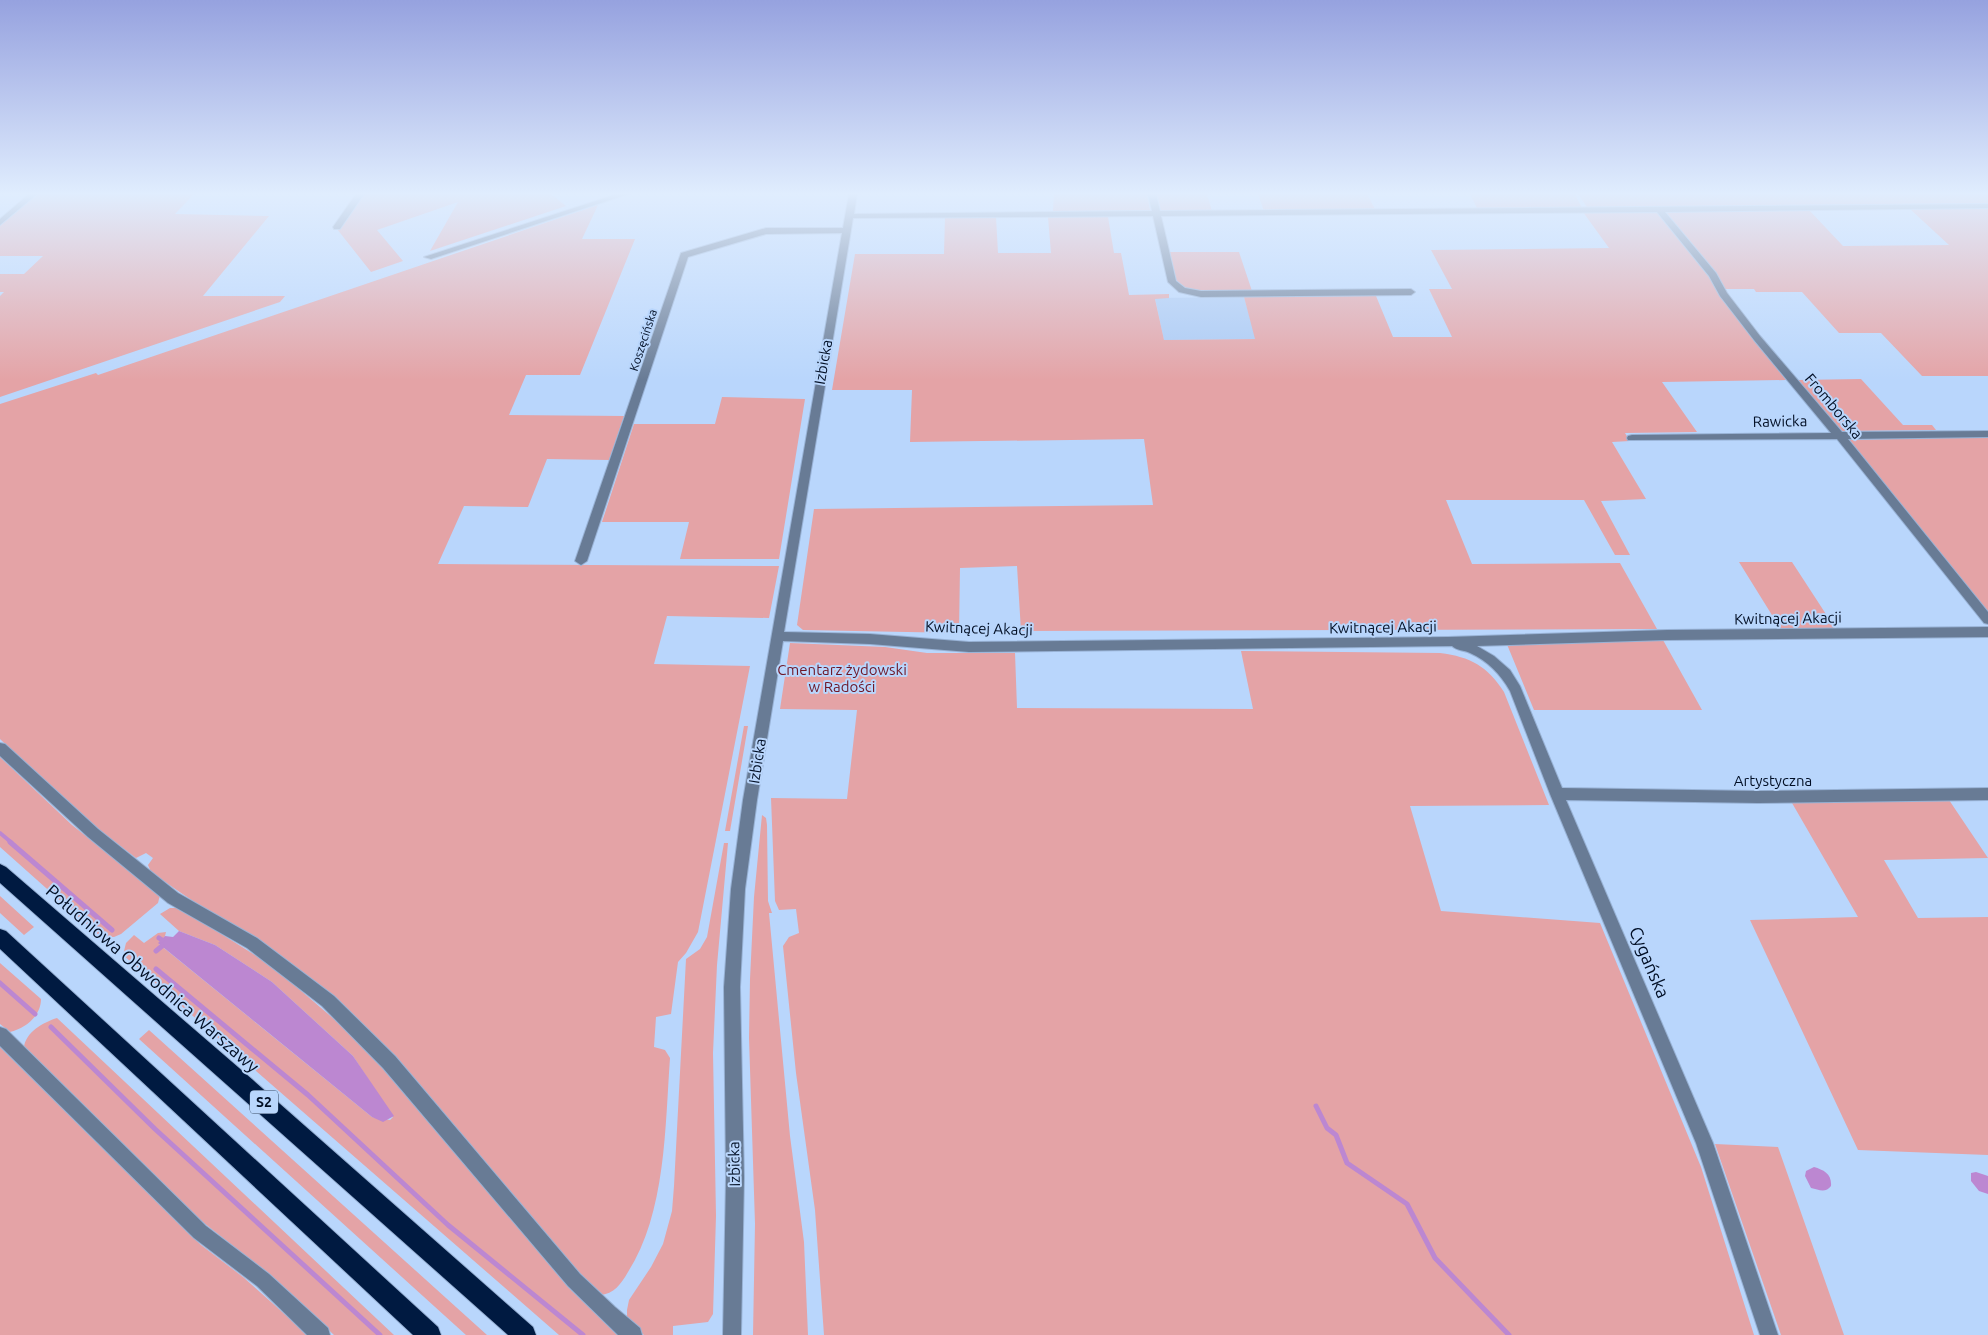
<svg xmlns="http://www.w3.org/2000/svg" width="1988" height="1335" viewBox="0 0 1988 1335" font-family="Ubuntu,sans-serif">
<style>
.built{fill:#aac9f3}
.green{fill:#e4a3a6}
.water{fill:#bc87d1}
.lines{fill:none;stroke-linecap:round;stroke-linejoin:round}
.stream-far1{stroke:#bc87d1;stroke-width:4}
.stream{stroke:#bc87d1;stroke-width:5}
.minor-casing{stroke:#98b2d5;stroke-width:2}
.highway-casing{stroke:#98b2d5;stroke-width:2}
.minor{fill:#687b95;fill-rule:evenodd}
.highway{fill:#001a41;fill-rule:evenodd}
.labels{text-anchor:middle;dominant-baseline:central;stroke-width:4;stroke-linejoin:round;paint-order:stroke}
.far-street-label{font-size:12px;fill:#010e24;stroke:#b9d6fc}
.shield{fill:#b9d6fc;stroke:#384a65;stroke-width:1}
.shield-label{font-size:14px;font-weight:bold;fill:#010e24}
.street-label{font-size:15px;fill:#010e24;stroke:#b9d6fc}
.park-label{font-size:15px;fill:#6e1727;stroke:#b9d6fc}
.near-street-label{font-size:18px;fill:#010e24;stroke:#b9d6fc}
</style>
<rect width="100%" height="100%" fill="#b9d6fc"/>
<path class="built" d="M1244 297 1256 339 1164 340 1155 298Z"/>
<path class="green" d="M35 194H194L175 214 269 216 203 296H285L280 302 0 397V296L4 292H0V274H24L43 256H0V224Z
M362 194H551L566 206 430 251 458 202 377 230 403 261 371 272 337 229Z
M1054 194H1147L1150 210 1053 211Z
M1157 194H1207L1212 211H1161Z
M1258 194H1367L1375 209 1264 211Z
M1470 194H1575L1582 208H1477Z
M1578 194H1988V203L1587 207Z
M598 205 582 239H635L580 375H526L509 415 624 416 609 460 547 459 528 507 464 506 438 564 779 566 769 618 667 616 654 664 750 666 698 932 686 953 678 962 671 1014 656 1017 654 1047 665 1050 670 1058C665 1127 666 1213 628 1272 621 1284 614 1294 600 1295L581 1279 390 1052C321 978 233 931 151 872L148 865 153 858 146 853 136 858 77 813 0 739V404L96 373 98 375Z
M1910 209H1988V376H1922L1881 333H1839L1802 292H1756L1754 289H1724L1696 249 1663 212 1809 210 1843 246 1949 245Z
M1583 212H1659L1710 278 1736 317 1786 380 1662 382 1697 432 1625 433 1630 441 1612 442 1646 499 1601 501 1630 555H1615L1584 500H1446L1472 564 1620 563 1657 629 1021 631 1017 566 960 568 959 633 803 630 797 625 814 509 1153 505 1144 439 910 442 912 390H832L855 254H944L945 217H996L998 253H1051L1048 217H1108L1114 253H1121L1129 295 1169 294V298L1155 299 1164 340 1255 339 1244 297 1376 296 1393 337H1452L1429 289H1452L1431 250 1609 248Z
M1170 252H1239L1252 291 1188 290 1176 280Z
M1861 379 1903 425H1932L1936 430 1840 431 1798 380Z
M722 397 805 399 779 559H680L689 522H602L634 424H715Z
M1988 437V613L1847 440Z
M1739 562H1792L1835 628H1780Z
M1663 640 1702 710H1534L1506 642Z
M790 643 885 647 927 653H1015L1017 708 1253 709 1241 651 1440 653C1471 657 1487 666 1504 692L1549 805 1410 806 1441 911 1600 923 1701 1167 1754 1335H824L815 1210 796 1073 783 946 789 937 799 933 796 909 779 910 775 901 771 798 847 799 857 710 780 709Z
M744 726H748L730 831H725Z
M0 757 72 825 160 895 158 903 121 934 114 937H101L0 847Z
M1949 800 1988 858 1884 860 1918 918 1988 917V1155L1858 1150 1750 920 1858 917 1792 803Z
M762 815 766 818 767 825 768 901 772 913H769L790 1136 804 1242 808 1335H753L755 1224 749 1038 750 979 754 897Z
M724 843H728L717 965 713 1053 716 1216 713 1314 708 1322 673 1326V1335H644L631 1325 627 1317V1310L629 1300 651 1267 663 1244 672 1211 674 1186 686 959 700 949 707 937Z
M0 896 34 927 24 935 0 913Z
M170 908H180L261 959 292 983 370 1050 570 1289 618 1335H559L123 955 126 943 134 935 144 943 158 933 166 932 165 936 159 944 372 1117 390 1120 393 1117 353 1056 272 982 215 945 179 931 160 914Z
M0 963 41 999C41 1016 26 1028 10 1032L0 1024Z
M57 1018 394 1335H334L271 1276 199 1219 24 1048C25 1032 44 1022 57 1018Z
M149 1030 487 1335H466L139 1039Z
M0 1047 201 1245 243 1277 308 1335H0Z
M1715 1144 1778 1147 1844 1335H1781Z"/>
<path class="water" d="M179 931 215 945 272 982 353 1056 394 1116 383 1122 372 1117 158 943 165 936 173 937Z
M1814 1167C1824 1170 1832 1174 1831 1186 1826 1193 1819 1190 1811 1188L1805 1176 1806 1171Z
M1976 1172 1988 1176V1194L1979 1191 1971 1181V1173Z"/>
<g class="lines">
<path class="stream-far1" d="M0 833 12 843"/>
<path class="stream" d="M10 842 112 930
M159 938 162 940
M156 951 162 946
M156 969 308 1095 448 1225 583 1335
M0 983 35 1014
M51 1027 155 1129 380 1335
M1316 1106 1327 1128 1336 1135 1347 1163 1407 1204 1435 1258 1509 1335"/>
<defs>
<path id="minor" d="M29 194H37L0 225V219Z
M356 194H364L340 229H334L333 227Z
M617 194H628L431 259 424 257Z
M849 194H857L854 214 1152 211 1148 194H1156L1160 211 1988 204V208L1665 212 1716 273 1727 293 1760 336 1842 432 1988 431V437L1848 439 1988 612V624L1984 623 1837 439 1628 440 1627 438 1628 436 1632 435 1831 433 1754 340 1720 296 1709 276 1657 212 1161 216 1176 281 1185 288 1201 291 1411 289 1415 292 1411 295 1201 297 1179 292 1168 282 1153 216 853 218 784 632 870 634 969 642 1448 637 1667 630 1988 627V637L1667 640 1477 646 1494 656 1510 670 1520 686 1562 788 1758 791 1988 788V800L1758 803 1566 800 1713 1143 1778 1335H1760L1696 1143 1550 794 1510 691C1501 675 1488 661 1470 653 1464 650 1457 651 1452 646L969 652 870 644 783 641 757 800 745 889 740 987 744 1178 741 1335H723L726 1178 724 987 731 889 743 800 842 233 766 234 688 257 587 561 581 565 575 561 681 253 766 228H843Z
M0 743 5 744 98 829 178 893 257 938 334 996 395 1056 580 1274 615 1307 640 1328 642 1335H618L568 1286 383 1068 322 1006 247 948 168 903 88 837 0 756Z
M0 1027 6 1029 206 1226 269 1274 328 1328 330 1335H307L257 1286 194 1238 0 1046Z"/>
<path id="highway" d="M0 864 6 867 253 1080 533 1327 536 1335H508L0 883Z
M0 929 6 931 438 1327 441 1335H413L0 949Z"/>
</defs>
<use href="#minor" class="minor-casing"/>
<use href="#highway" class="highway-casing"/>
<use href="#minor" class="minor"/>
<use href="#highway" class="highway"/>
</g>
<linearGradient id="sky" x2="0" y2="1"><stop stop-color="#96a2df"/><stop offset="0.51" stop-color="#e0edfe"/><stop offset="1" stop-color="#e0edfe" stop-opacity="0"/></linearGradient>
<rect width="1988" height="380" fill="url(#sky)"/>
<g class="labels">
<g class="far-street-label">
<text transform="translate(643 340) rotate(-72)">Koszęcińska</text>
</g>
<rect class="shield" x="250" y="1090.5" width="28" height="23" rx="4"/>
<g class="shield-label">
<text x="264" y="1102">S2</text>
</g>
<g class="street-label">
<text transform="translate(823 362) rotate(-80)">Izbicka</text>
<text transform="translate(1834 406) rotate(50)">Fromborska</text>
<text transform="translate(1780 421) rotate(-1)">Rawicka</text>
<text transform="translate(1788 618) rotate(-1)">Kwitnącej Akacji</text>
<text transform="translate(1383 627) rotate(-1)">Kwitnącej Akacji</text>
<text transform="translate(979 628) rotate(2)">Kwitnącej Akacji</text>
<text transform="translate(757 761) rotate(-81)">Izbicka</text>
<text x="1773" y="780">Artystyczna</text>
<text transform="translate(734 1164) rotate(-91)">Izbicka</text>
</g>
<g class="park-label">
<text x="842" y="669">Cmentarz żydowski<tspan x="842" dy="17">w Radości</tspan></text>
</g>
<g class="near-street-label">
<text transform="translate(1650 962) rotate(67)">Cygańska</text>
<text transform="translate(153 978) rotate(41)">Południowa Obwodnica Warszawy</text>
</g>
</g>
</svg>
